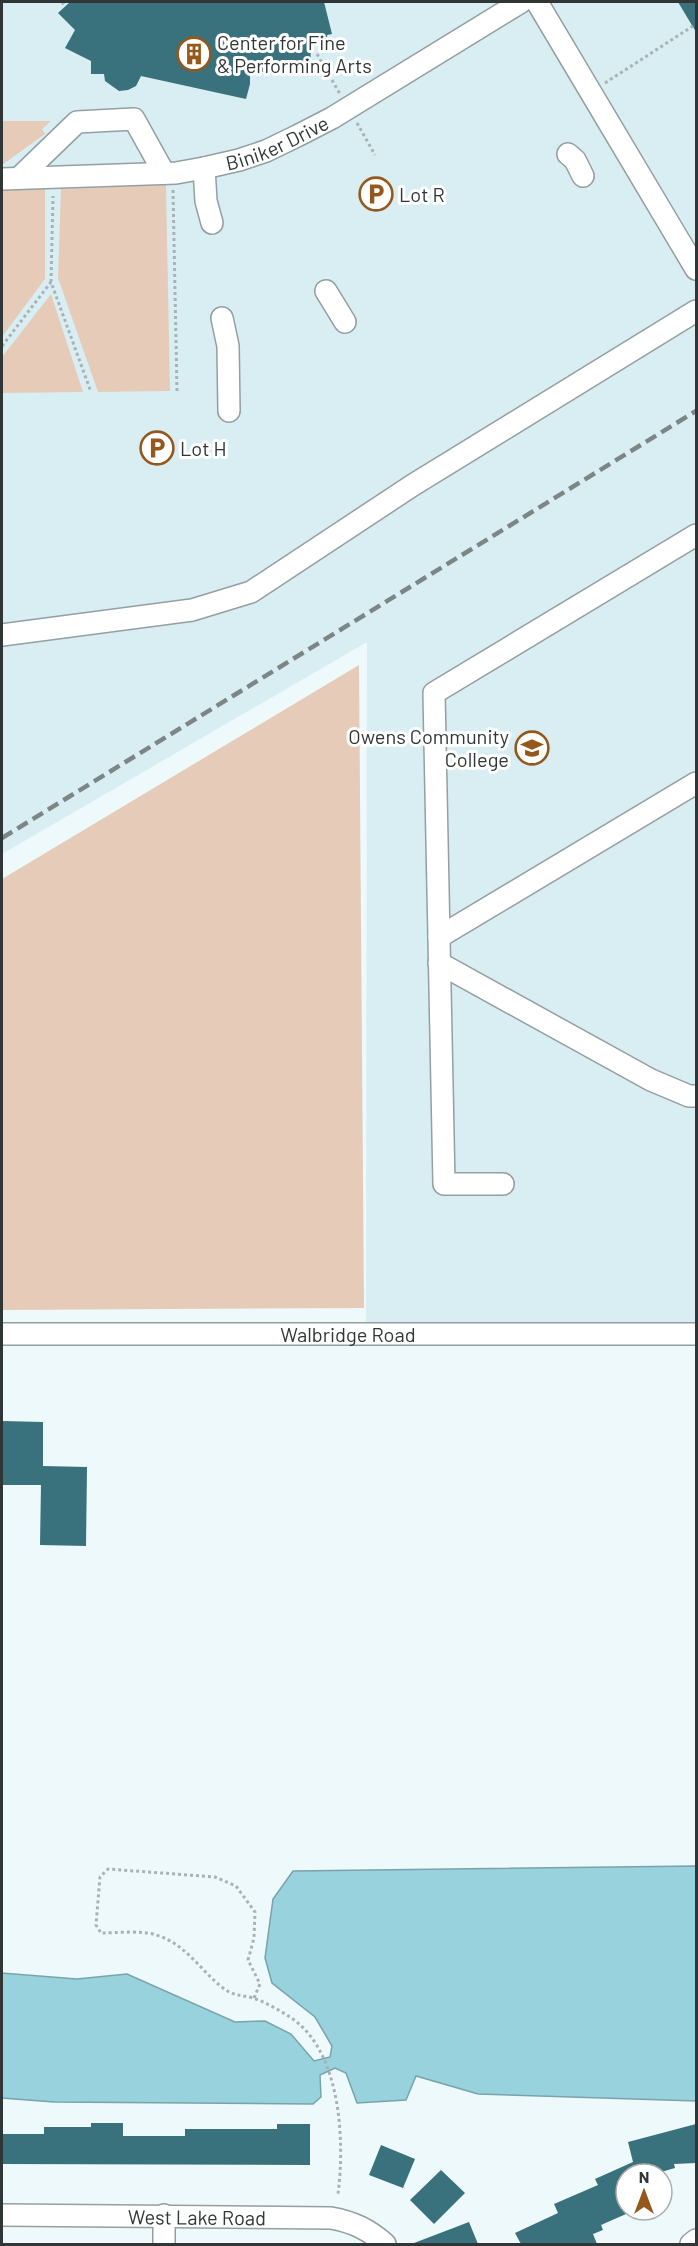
<svg xmlns="http://www.w3.org/2000/svg" width="698" height="2246" viewBox="0 0 698 2246" font-family="Barlow,sans-serif">
<style>
.built{fill:#d9eef2}
.green{fill:#e6ccb8}
.water{fill:#98d2dd;stroke:#79a3ab;stroke-width:1.5}
.building{fill:#39717c}
.lines{fill:none;stroke-linecap:round;stroke-linejoin:round}
.minor-casing{stroke:#949fa1;stroke-width:24}
.path{stroke:#a9b3b4;stroke-width:3;stroke-dasharray:3 3;stroke-linecap:butt}
.minor{stroke:#fff;stroke-width:21}
.rail{stroke:#7d8586;stroke-width:4.5;stroke-dasharray:12 6;stroke-linecap:butt}
.labels{text-anchor:middle;dominant-baseline:central;stroke-width:6;stroke-linejoin:round;paint-order:stroke}
.poi-label{font-size:20px;fill:#303536;stroke:#fff;text-anchor:start}
.street-label{font-size:20px;fill:#303536;stroke:#fff}
</style>
<rect width="100%" height="100%" fill="#edf9fb"/>
<path class="built" d="M2 2H696V1334L366 1335 367 642 2 854Z"/>
<path class="green" d="M2 121H51L42 129 45 134 2 165Z
M166 185 170 391 98 392 58 278 61 189Z
M45 188V279L2 337V189Z
M51 294 83 392 2 393V357Z
M359 665 364 1308 2 1310V879Z"/>
<path class="water" d="M696 1866V2101L478 2094 416 2076 406 2100 357 2103 346 2073 335 2068 320 2075 321 2097 313 2104 54 2102 2 2098V1973L77 1979 127 1974 235 2022 265 2021 291 2034 314 2061 330 2057 332 2046 315 2017 272 1983 265 1958 273 1899 293 1871Z"/>
<path class="building" d="M70 2H324L332 34 327 35 328 42 311 45 310 72H250V84L246 99 141 76 136 86 128 90 119 91 105 81 104 74H91V61L65 48 75 30 58 13Z
M678 2H696V32Z
M2 1421 43 1422V1466L87 1467 86 1546 40 1545 41 1485H2Z
M91 2123H123V2136H185V2129H277V2124H310V2165L2 2164V2134H44V2127H91Z
M696 2124V2163L674 2164 675 2168 654 2174H626V2214L601 2225 603 2230 593 2234 597 2244H521L515 2233 558 2213 554 2204 598 2185 595 2179 633 2162 628 2142Z
M381 2145 415 2159 403 2188 369 2175Z
M441 2170 465 2193 434 2224 410 2200Z
M469 2222 478 2244H414V2243Z"/>
<g class="lines">
<defs>
<g id="minor">
<path d="M537 2 696 269"/>
<path d="M568 154 575 160 583 176"/>
<path d="M204 168 206 201 212 223"/>
<path d="M19 178 77 122 134 119 164 173"/>
<path id="s1" d="M2 179 176 173 204 168 239 160 266 151 297 136 332 118 521 2"/>
<path d="M326 291 345 322"/>
<path d="M222 318 228 346 229 411"/>
<path d="M2 635 192 610 251 592 413 485 696 311"/>
<path d="M439 937 696 783"/>
<path d="M439 963 651 1080 689 1096H696"/>
<path d="M503 1184H444L434 693 696 535"/>
<path id="s2" d="M2 1334H696"/>
<path id="s3" d="M2 2215 331 2218C353 2222 368 2229 385 2244"/>
<path d="M164 2215V2244"/>
<path d="M691 2244 696 2240"/>
</g>
</defs>
<use href="#minor" class="minor-casing"/>
<path class="path" d="M62 2 65 6
M317 54 340 94
M605 83 693 26
M357 123 375 155
M173 190 177 391
M51 282 53 196
M2 346 51 282 91 392
M254 1998 260 1984 248 1960 254 1938 255 1912 236 1886 215 1877 108 1869 100 1877 96 1925 101 1933C117 1933 142 1930 156 1935 185 1943 201 1971 223 1988 233 1996 242 1995 253 1998 265 2002 279 2010 290 2017 341 2050 345 2140 338 2194"/>
<use href="#minor" class="minor"/>
<path class="rail" d="M2 838 696 411"/>
</g>
<defs>
<symbol id="building-ring" viewBox="-11 -11 22 22"><circle r="9.5" fill="#fff" stroke="#95581c" stroke-width="1.5"/><path d="M-4-6H4V6H1V3H-1V6H-4ZM-2.5-4.3h1.7v1.8h-1.7ZM.8-4.3h1.7v1.8H.8ZM-2.5-1h1.7V.8h-1.7ZM.8-1h1.7V.8H.8Z" fill="#95581c"/></symbol>
<symbol id="parking-ring" viewBox="-11 -11 22 22"><circle r="9.5" fill="#fff" stroke="#95581c" stroke-width="1.5"/><path d="M-3.5-5.5H1a3.5 3.5 0 0 1 0 7H-1V5.5H-3.5ZM-1-3.4V-.6H.8a1.4 1.4 0 0 0 0-2.8Z" fill="#95581c"/></symbol>
<symbol id="university-ring" viewBox="-11 -11 22 22"><circle r="9.5" fill="#fff" stroke="#95581c" stroke-width="1.5"/><path d="M0-5L7-2L0 1L-7-2ZM-4 1L0 2.5L4 1V4Q0 6-4 4Z" fill="#95581c"/></symbol>
</defs>
<g fill-rule="evenodd">
<use href="#building-ring" x="175" y="35" width="38" height="38"/>
<use href="#parking-ring" x="357" y="175" width="38" height="38"/>
<use href="#parking-ring" x="138" y="429" width="38" height="38"/>
<use href="#university-ring" x="513" y="729" width="38" height="38"/>
</g>
<g class="labels">
<g class="poi-label">
<text x="217" y="42">Center for Fine<tspan x="217" dy="23">&amp; Performing Arts</tspan></text>
<text x="399" y="194">Lot R</text>
<text x="180" y="448">Lot H</text>
<text x="509" y="736" text-anchor="end">Owens Community<tspan x="509" dy="23">College</tspan></text>
</g>
<g class="street-label">
<text stroke="none"><textPath href="#s1" startOffset="280">Biniker Drive</textPath></text>
<text stroke="none"><textPath href="#s2" startOffset="346">Walbridge Road</textPath></text>
<text stroke="none"><textPath href="#s3" startOffset="195">West Lake Road</textPath></text>
</g>
</g>
<rect width="698" height="2246" fill="none" stroke="#303536" stroke-width="6"/>
<g transform="translate(644 2192)"><circle r="28" fill="#ffffff" stroke="#acaeaf" stroke-width="1.5"/>
<path d="M0-4.5L10 22L0 15L-10 22Z" fill="#95581c"/>
<text y="-9" font-size="16" font-weight="bold" text-anchor="middle" fill="#303536">N</text>
</g>
</svg>
